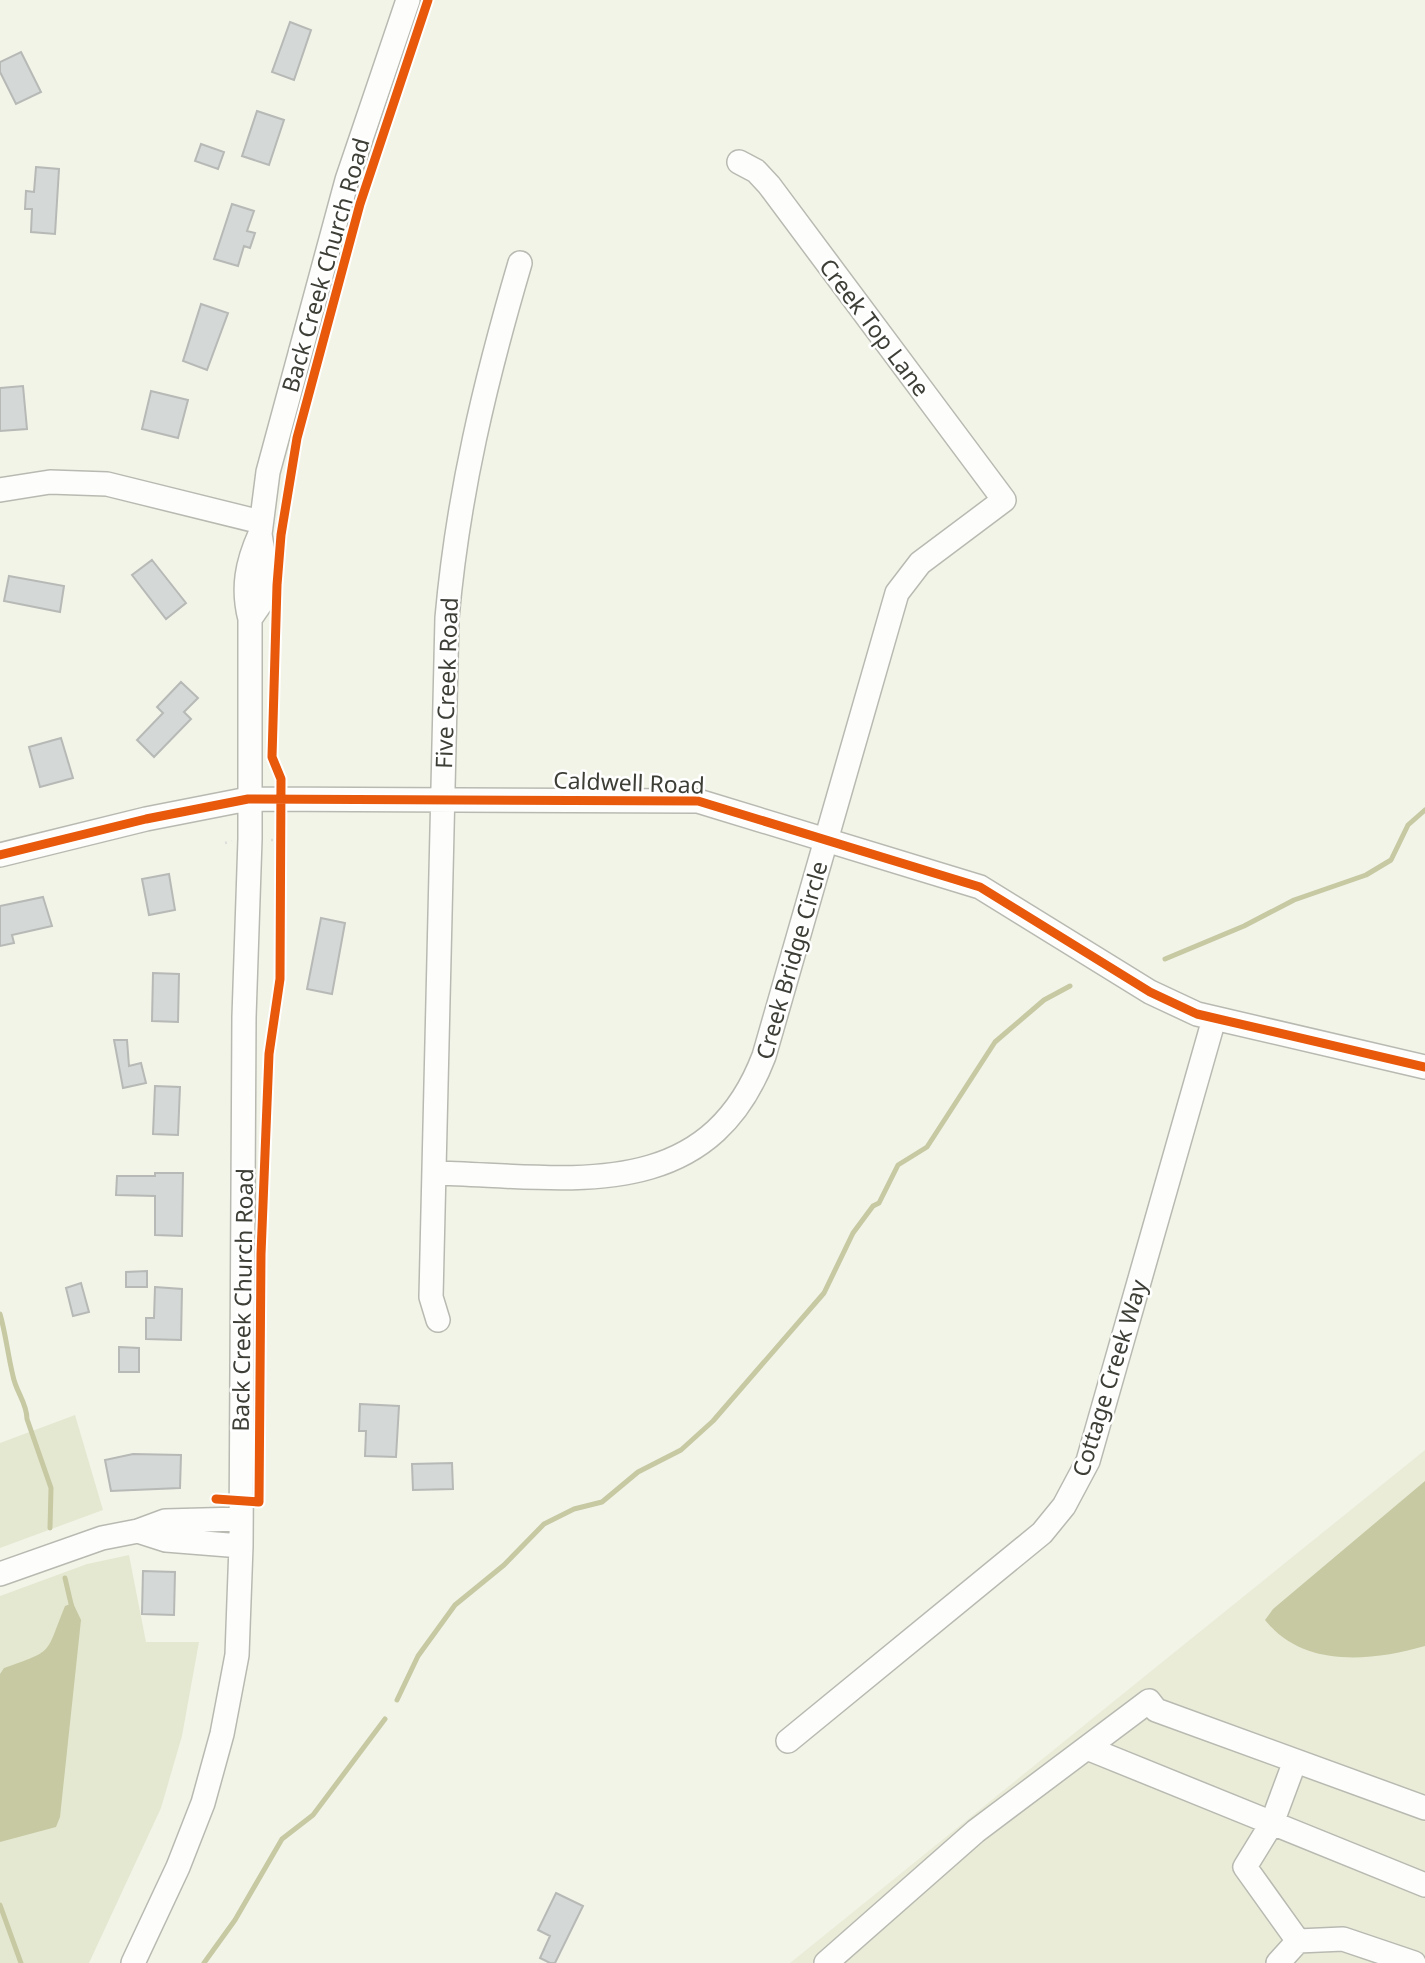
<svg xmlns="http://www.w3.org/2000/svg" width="1425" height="1963" viewBox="0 0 1425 1963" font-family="'Noto Sans',sans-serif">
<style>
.built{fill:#eaecd8}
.green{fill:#e5e8d1}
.water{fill:#c7c9a3}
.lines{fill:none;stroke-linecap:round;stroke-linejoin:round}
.stream{stroke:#c7c9a3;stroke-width:5}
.building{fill:#d4d8d6;stroke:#b6b9b6;stroke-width:2}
.minor-casing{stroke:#b8bab1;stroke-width:26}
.path{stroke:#ddddda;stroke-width:2.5;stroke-dasharray:2 5;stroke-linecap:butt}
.minor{stroke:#fdfdfc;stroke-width:23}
.cycleway-casing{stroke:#fff;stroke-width:13}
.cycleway{stroke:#e8590c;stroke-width:9}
.labels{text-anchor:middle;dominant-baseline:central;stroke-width:5;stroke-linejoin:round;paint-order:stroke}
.street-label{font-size:23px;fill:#3d3e36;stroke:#fff}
</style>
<rect width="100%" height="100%" fill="#f2f4e8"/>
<path class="built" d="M1425 1450V1963H790L1171 1655Z"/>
<path class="green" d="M75 1415 103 1510 0 1548V1443Z
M129 1555 146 1642H199L182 1736 161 1808 89 1963H0V1596L87 1564Z"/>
<path class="water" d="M1425 1481V1646C1372 1661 1304 1669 1265 1620L1273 1609Z
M73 1603 81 1620 60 1817 56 1827 0 1842V1674L4 1668C55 1650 45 1655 65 1606Z"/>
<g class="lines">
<path class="stream" d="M1165 959 1244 926 1294 900 1366 875 1391 860 1408 825 1425 810
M0 1314C6 1335 8 1356 13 1376 16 1392 27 1403 27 1419L51 1488 50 1528
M65 1578 72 1608
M397 1700 418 1656 455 1605 504 1565 544 1524 574 1509 602 1502 638 1472 681 1450 713 1421 824 1293 853 1233 873 1206 879 1203 898 1165 927 1147 995 1042 1044 1000 1070 986
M0 1905 21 1963
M204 1963 235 1920 282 1839 313 1815 385 1719"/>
</g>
<path class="building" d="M290 22 311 30 294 80 272 72Z
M21 52 41 92 16 104 0 72V62Z
M257 111 284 120 269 165 242 156Z
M201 144 224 152 218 169 195 161Z
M36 167 59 169 55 234 31 232 32 209H25L26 191 34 192Z
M232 204 254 211 247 231 255 233 250 248 244 246 238 266 214 259Z
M201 304 228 313 207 370 183 361Z
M23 386 27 429 0 431V388Z
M151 391 188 400 178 438 142 429Z
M152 560 186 603 166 619 132 575Z
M9 576 64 586 60 612 4 601Z
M181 682 198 698 184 712 191 719 154 757 137 740 163 713 157 707Z
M61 738 73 778 40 787 29 747Z
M169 874 175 910 149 915 142 879Z
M43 897 52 926 12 935 14 943 0 946V906Z
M321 918 345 923 332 994 307 989Z
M153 973 179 974 178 1022 152 1021Z
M114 1040H127L129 1066 141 1063 146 1083 123 1088Z
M155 1086 180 1087 178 1135 153 1134Z
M155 1173H183L182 1236 155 1235V1196L116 1195 117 1176H155Z
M147 1271V1287H126V1272Z
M81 1283 89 1312 73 1316 66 1288Z
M155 1287 182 1289 181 1340 146 1339V1318H154Z
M119 1347 139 1348V1372H119Z
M360 1404 399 1406 396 1457 365 1456 366 1431H359Z
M133 1454 181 1455 180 1488 111 1491 105 1460Z
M452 1463 453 1489 413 1490 412 1464Z
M143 1571 175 1572 174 1615 142 1614Z
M556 1893 583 1906 555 1963H550L540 1958 550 1936 538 1930Z"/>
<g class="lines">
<defs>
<path id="minor" d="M0 490 50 482 107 484 261 522
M250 619 261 603 265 565 260 534 268 472 347 180 408 0
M0 855 146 819 248 799 698 801 980 887 1150 992 1197 1014 1425 1067
M434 1173C565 1176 706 1208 764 1056L897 593 920 563 1004 500 769 185 756 171 739 162
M438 1320 431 1297 447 618C458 494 485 382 520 263
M138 1531 166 1540 241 1546
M0 1574 102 1538 138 1531 165 1521 240 1519
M788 1741 1042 1533 1064 1506 1088 1461 1214 1019
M1087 1748 1425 1885
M1295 1761 1272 1823 1245 1867 1298 1941
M133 1963 178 1867 203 1803 222 1734 237 1655 241 1546 244 1017 250 839V619C242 588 247 563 260 534
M826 1963 976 1831 1149 1701 1156 1710 1425 1808
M1278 1963 1298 1941 1343 1939 1414 1963"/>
</defs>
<use href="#minor" class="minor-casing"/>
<path class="path" d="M271 840H280
M225 843 232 841"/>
<use href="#minor" class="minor"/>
<defs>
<path id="cycleway" d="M0 855 146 819 248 799 698 801 980 887 1150 992 1197 1014 1425 1067
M216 1499 259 1502 261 1254 269 1054 280 979 281 779 272 757 277 585 281 535 297 438 360 204 428 0"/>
</defs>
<use href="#cycleway" class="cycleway-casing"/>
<use href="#cycleway" class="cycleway"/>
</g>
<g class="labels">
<g class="street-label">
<text transform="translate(325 265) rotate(-74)">Back Creek Church Road</text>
<text transform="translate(875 327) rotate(53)">Creek Top Lane</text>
<text transform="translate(446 683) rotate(-88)">Five Creek Road</text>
<text transform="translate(629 782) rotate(2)">Caldwell Road</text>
<text transform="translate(791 960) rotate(-74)">Creek Bridge Circle</text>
<text transform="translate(242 1300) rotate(-89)">Back Creek Church Road</text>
<text transform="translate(1109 1378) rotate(-73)">Cottage Creek Way</text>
</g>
</g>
</svg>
